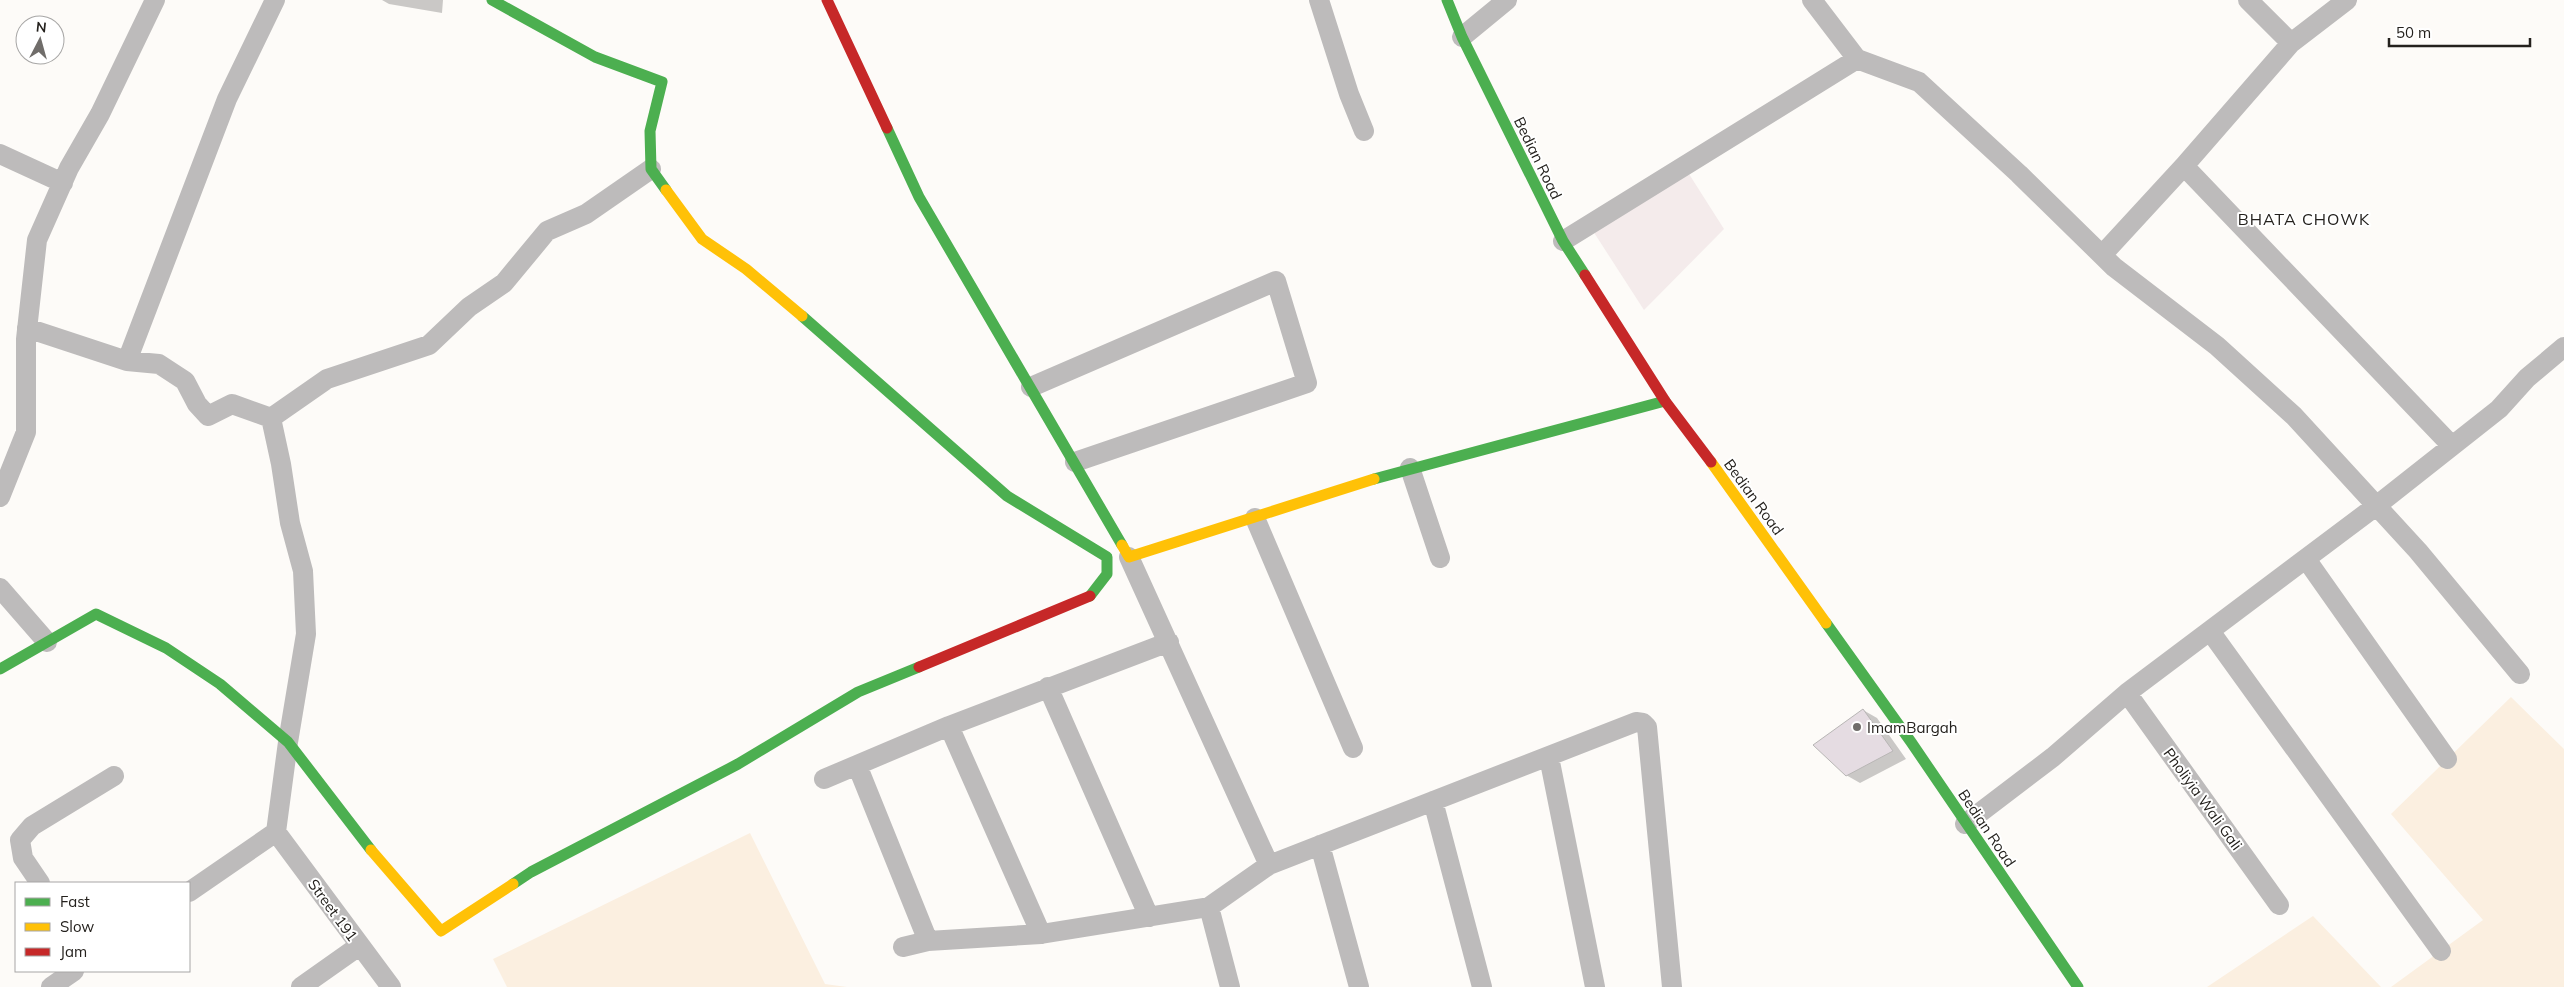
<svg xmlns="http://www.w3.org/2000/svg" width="2564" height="987" viewBox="0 0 2564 987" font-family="Mulish,sans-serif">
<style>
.commercial{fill:#f4ebeb}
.green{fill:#fbefe0}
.shadow{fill:#0003}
.building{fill:#e5dce2;stroke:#b8b6b5}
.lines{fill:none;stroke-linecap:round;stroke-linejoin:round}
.street{stroke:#bdbbbb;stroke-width:20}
.fast{stroke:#4caf50;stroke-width:11}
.slow{stroke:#ffc107;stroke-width:11}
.jam{stroke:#c62828;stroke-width:11}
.poi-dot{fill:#706d6a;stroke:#fff;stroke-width:2}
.labels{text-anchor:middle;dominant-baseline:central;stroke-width:4;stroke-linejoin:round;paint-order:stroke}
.street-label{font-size:15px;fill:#24211d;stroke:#fff}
.poi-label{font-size:15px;fill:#24211d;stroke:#fff;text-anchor:start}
.neighbourhood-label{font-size:16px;letter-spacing:1px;fill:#24211d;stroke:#fff}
</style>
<rect width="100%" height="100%" fill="#fdfbf8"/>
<path class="commercial" d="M1689 174 1724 229 1644 310 1593 231Z"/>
<path class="green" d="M2511 697 2564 749V987H2391L2483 920 2391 814Z
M750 833 825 984 847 987H507L493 959Z
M2313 916 2381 987H2207Z"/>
<path class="shadow" d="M382 0H443L442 13 389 4Z
M1863 710 1877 718 1906 759 1860 783 1846 775Z"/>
<path class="building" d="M1863 709 1893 751 1846 776 1813 745Z"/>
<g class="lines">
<path class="street" d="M1319 0 1349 94 1364 131
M2248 0 2291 43
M1462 37 1507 0
M1857 59 1919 82 2019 174 2114 267 2217 346 2294 416 2418 551 2520 674
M0 154 63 183
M2184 166 2291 43 2347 0
M1563 241 1857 59 1812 0
M2102 255 2184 166 2452 446
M27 328 127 361 159 364 185 381 197 404 208 416 232 404 271 418
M127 361 227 99 275 0
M1031 387 1276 281 1307 383 1075 462
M271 418 327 379 429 345 469 307 504 283 547 231 586 214 651 169
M271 418 281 464 290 523 303 571 306 634 288 742 276 832
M1410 468 1440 558
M0 497 26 432V339L37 240 69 168 100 114 155 0
M1255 518 1353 748
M1129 557 1269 865
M2306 559 2447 759
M0 588 47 642
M2210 631 2441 951
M1048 687 1149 917
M2127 693 2279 905
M949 726 1041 934
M1549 757 1595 987
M857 765 928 941
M824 779 949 726 1169 642
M1433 801 1482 987
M1965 824 2053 757 2127 693 2376 506 2499 409 2527 378 2564 347
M276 832 391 987
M1320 845 1359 987
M40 883 23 858 20 840 32 826 114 776
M189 892 276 832
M1209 907 1230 987
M903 947 928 941 1041 934 1209 907 1269 865 1636 722 1643 723 1647 727 1672 987
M51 987 74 971
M301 987 359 946"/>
<path class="fast" d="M492 0 595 57 662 82 650 131 651 169 666 190
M1447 0 1462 37 1563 241 1585 275
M887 128 919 197 1122 545
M802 316 1007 496 1107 557V574L1090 596
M1374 479 1665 401
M1826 623 1911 742 2078 987
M0 669 96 614 166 648 220 684 288 742 371 850
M513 884 531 872 738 764 858 692 919 667"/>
<path class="slow" d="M666 190 702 239 746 269 802 316
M1711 462 1826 623
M1122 545 1129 557 1374 479
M371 850 441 931 513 884"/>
<path class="jam" d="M827 0 887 128
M1585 275 1665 401 1711 462
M919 667 1090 596"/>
</g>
<circle class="poi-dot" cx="1857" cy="727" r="5"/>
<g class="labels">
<g class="street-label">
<text transform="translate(1538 158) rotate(64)">Bedian Road</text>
<text transform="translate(1754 497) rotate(54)">Bedian Road</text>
<text transform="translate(2203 799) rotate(54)">Pholiyia Wali Gali</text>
<text transform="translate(1987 828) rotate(56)">Bedian Road</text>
<text transform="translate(333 910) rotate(54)">Street 191</text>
</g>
<g class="poi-label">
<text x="1867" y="727">ImamBargah</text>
</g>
<g class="neighbourhood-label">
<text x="2304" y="219">BHATA CHOWK</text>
</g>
</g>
<rect x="15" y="882" width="175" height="90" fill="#ffffff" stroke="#a7a6a5"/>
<rect x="25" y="898" width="25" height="8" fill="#4caf50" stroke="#a7a6a5"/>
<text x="60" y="907" font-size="15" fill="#24211d">Fast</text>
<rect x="25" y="923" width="25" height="8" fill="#ffc107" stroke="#a7a6a5"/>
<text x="60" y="932" font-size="15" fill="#24211d">Slow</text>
<rect x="25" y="948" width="25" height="8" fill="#c62828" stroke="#a7a6a5"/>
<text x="60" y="957" font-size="15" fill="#24211d">Jam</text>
<g transform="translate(40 40) rotate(6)"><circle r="24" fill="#ffffff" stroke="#a7a6a5"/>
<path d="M0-4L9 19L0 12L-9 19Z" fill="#706d6a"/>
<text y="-8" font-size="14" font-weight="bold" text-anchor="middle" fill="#24211d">N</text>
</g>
<path d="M2389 38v8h141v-8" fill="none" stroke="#24211d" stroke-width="2.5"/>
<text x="2396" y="38" font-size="15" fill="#24211d" stroke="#ffffff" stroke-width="4" paint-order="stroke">50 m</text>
</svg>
